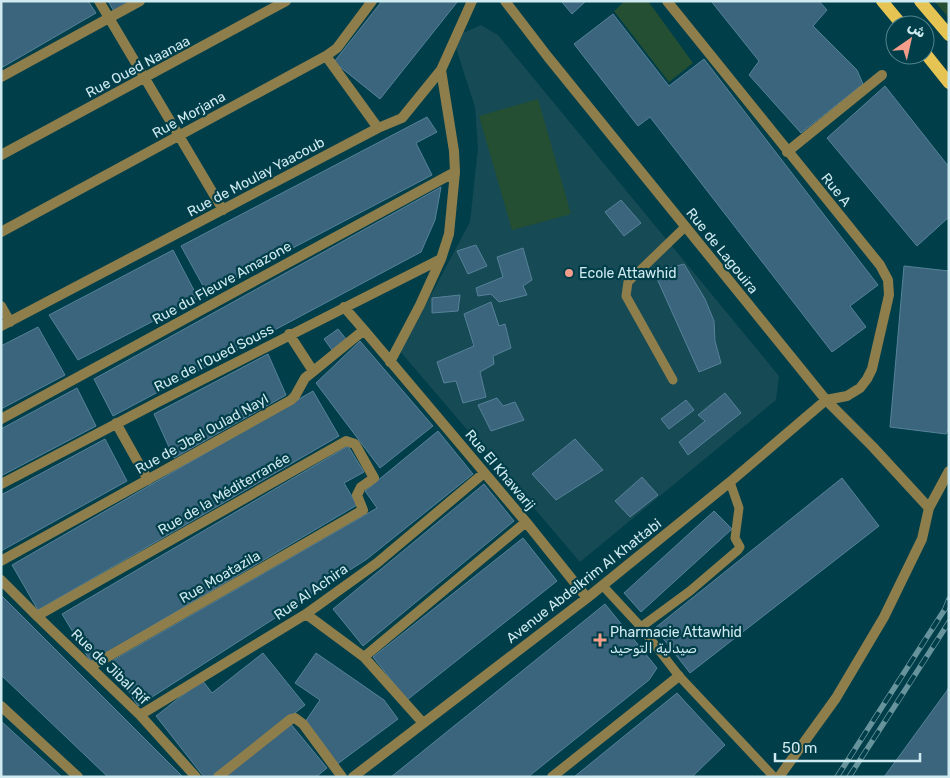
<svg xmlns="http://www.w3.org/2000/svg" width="950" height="778" viewBox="0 0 950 778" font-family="Rubik,Cairo,sans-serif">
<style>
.built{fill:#164a54}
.green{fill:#244f32}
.building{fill:#3a657c;stroke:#57829a}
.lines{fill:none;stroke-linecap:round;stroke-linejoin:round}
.service{stroke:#8e7e4c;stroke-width:9}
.minor{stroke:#8e7e4c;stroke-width:10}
.primary{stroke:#e6c453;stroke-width:12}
.rail-casing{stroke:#67949c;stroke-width:5.5}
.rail{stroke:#003e49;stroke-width:4;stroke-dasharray:11;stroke-linecap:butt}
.poi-dot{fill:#f49d8b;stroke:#003e49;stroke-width:2}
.labels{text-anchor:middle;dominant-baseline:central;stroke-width:4.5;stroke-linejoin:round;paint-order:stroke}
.street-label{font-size:14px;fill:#cfeaf0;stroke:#003e49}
.poi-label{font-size:14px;fill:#cfeaf0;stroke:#003e49;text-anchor:start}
</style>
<rect width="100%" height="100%" fill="#003e49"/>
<path class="built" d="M481 25 498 35 779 376 776 400 580 562 399 350 416 323 470 222 478 148 475 107 456 48 463 33Z"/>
<path class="green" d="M625 1H648L693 63 669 82 614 11Z
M934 1H949V18Z
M538 99 571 214 512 230 479 116Z"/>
<path class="building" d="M1 1H88L96 13 1 68Z
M108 1H135L115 13Z
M382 1H458L380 99 334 62Z
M561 1H586L572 14Z
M711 1H819L827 10 813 26 857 70 863 84 801 133 749 75 759 61Z
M613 14 669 86 704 59 878 285 850 306 866 327 832 352 650 117 638 126 574 44Z
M885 86 949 167V217L917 246 827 138Z
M427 117 437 132 416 143 432 175 207 293 181 246Z
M441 187 435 220 421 252 113 416 94 379Z
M621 200 641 223 624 236 605 212Z
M476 245 487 266 468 274 457 251Z
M523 248 532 280 523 286 527 295 499 302 491 294 478 296 476 288 503 277 497 257Z
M173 250 198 298 78 360 49 315Z
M684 264 705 299 714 321 715 341 721 363 699 372 654 272Z
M904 266 949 271V428L946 434 890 427Z
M460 295 458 311 432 313V298Z
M491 302 499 326 505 324 511 348 493 356 494 364 480 372 486 397 463 403 456 381 444 383 437 362 474 346 464 314Z
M38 327 65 375 1 409V346Z
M338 329 346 339 332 350 324 339Z
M360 341 433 426 380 468 316 383Z
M268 354 286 395 174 458 154 414Z
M77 388 96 426 1 476V429Z
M313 391 339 436 38 610 12 565Z
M725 393 741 413 688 455 679 442 705 421 698 415Z
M497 398 503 406 515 402 524 420 491 431 478 405Z
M686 400 694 410 669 429 661 419Z
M438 431 473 474 367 559 138 706 110 662 377 508 365 491Z
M105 439 127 481 1 551V495Z
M575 439 603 470 556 500 532 474Z
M348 446 364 472 344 483 357 505 91 662 62 614Z
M642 477 658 495 630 517 615 501Z
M842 478 879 526 690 673 655 628Z
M484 484 514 521 363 646 333 609Z
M714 511 732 529 641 612 624 593Z
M523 538 557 581 407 700 373 657Z
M1 595 183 777H108L1 675Z
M605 604 657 668 649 680 528 777H391Z
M263 653 305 705 214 777H204L156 716 202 680 212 693Z
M316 653 384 700 398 719 336 765 305 722 320 700 295 683Z
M949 687V777H884L946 692Z
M677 693 725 745 692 777H574Z
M1 721 62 777H1Z
M290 723 327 768 316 777H224Z"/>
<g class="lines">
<path class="service" d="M673 380 626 296 628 282 685 227
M603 586 641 627 679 676 774 777
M641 627 690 591 738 550 740 547 735 538 739 508 730 482"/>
<path class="minor" d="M99 1 223 210
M505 1 548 57 826 400 873 447 929 508
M326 56 378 128
M1 77 140 1
M787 152 882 75
M1 155 286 1
M1 232 326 56 337 48 372 1
M1 306 10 322
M344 307 364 330
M1 326 378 128 402 118 441 70 472 1
M289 334 313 371
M390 362 420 305 441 259 449 234 455 172 454 151 441 70
M1 419 455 172
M116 423 148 480
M1 484 158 402 441 259
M1 561 291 400 295 396 305 378 364 330 526 522 587 598
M1 580 37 616 140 715 196 777
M306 614 364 657
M37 616 346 441 355 444 374 478 361 487 357 495 363 510 90 667
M1 706 78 777
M140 715 306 614 377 563 484 473
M423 723 364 657 526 522
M218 777 291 719 295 718 303 724 342 777
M353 777 587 598 730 482 826 400 847 396 860 388 867 379 872 369 889 295 888 280 880 265 667 1
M552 777 679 676
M779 777 836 698 884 617 922 539 929 508 949 471"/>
<path class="primary" d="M882 1 902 25
M920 1 949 35
M925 53 949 83"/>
<defs>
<path id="rail" d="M837 777 945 609 949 599
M849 777 949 622"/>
</defs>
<use href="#rail" class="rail-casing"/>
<use href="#rail" class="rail"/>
</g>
<g class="poi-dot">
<circle cx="569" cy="273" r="5"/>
<path d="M597.5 632.5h5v5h5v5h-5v5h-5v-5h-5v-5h5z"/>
</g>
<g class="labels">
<g class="street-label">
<text transform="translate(138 67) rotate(-28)">Rue Oued Naanaa</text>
<text transform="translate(189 115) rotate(-29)">Rue Morjana</text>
<text transform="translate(256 177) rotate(-28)">Rue de Moulay Yaacoub</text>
<text transform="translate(836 190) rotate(51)">Rue A</text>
<text transform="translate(722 251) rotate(51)">Rue de Lagouira</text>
<text transform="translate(222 283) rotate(-29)">Rue du Fleuve Amazone</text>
<text transform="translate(214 358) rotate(-27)">Rue de l'Oued Souss</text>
<text transform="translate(202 434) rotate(-29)">Rue de Jbel Oulad Nayl</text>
<text transform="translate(500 470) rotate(50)">Rue El Khawarij</text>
<text transform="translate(224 494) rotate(-30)">Rue de la Méditerranée</text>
<text transform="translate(220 577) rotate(-30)">Rue Moatazila</text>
<text transform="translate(584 581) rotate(-38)">Avenue Abdelkrim Al Khattabi</text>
<text transform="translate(311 592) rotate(-35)">Rue Al Achira</text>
<text transform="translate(110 667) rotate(44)">Rue de Jibal Rif</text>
</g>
<g class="poi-label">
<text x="579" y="273">Ecole Attawhid</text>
<text x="610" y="632">Pharmacie Attawhid<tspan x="610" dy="16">صيدلية التوحيد</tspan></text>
</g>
</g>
<rect width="950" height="778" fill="none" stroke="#cfeaf0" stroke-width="5"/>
<g transform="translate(910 40) rotate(34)"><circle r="24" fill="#003e49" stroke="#53838c"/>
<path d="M0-4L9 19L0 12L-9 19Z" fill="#f49d8b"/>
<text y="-8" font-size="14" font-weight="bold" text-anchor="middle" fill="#cfeaf0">ش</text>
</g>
<path d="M775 753v8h145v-8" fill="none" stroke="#cfeaf0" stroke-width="2.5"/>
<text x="782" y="753" font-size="15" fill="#cfeaf0" stroke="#003e49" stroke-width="4" paint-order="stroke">50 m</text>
</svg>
